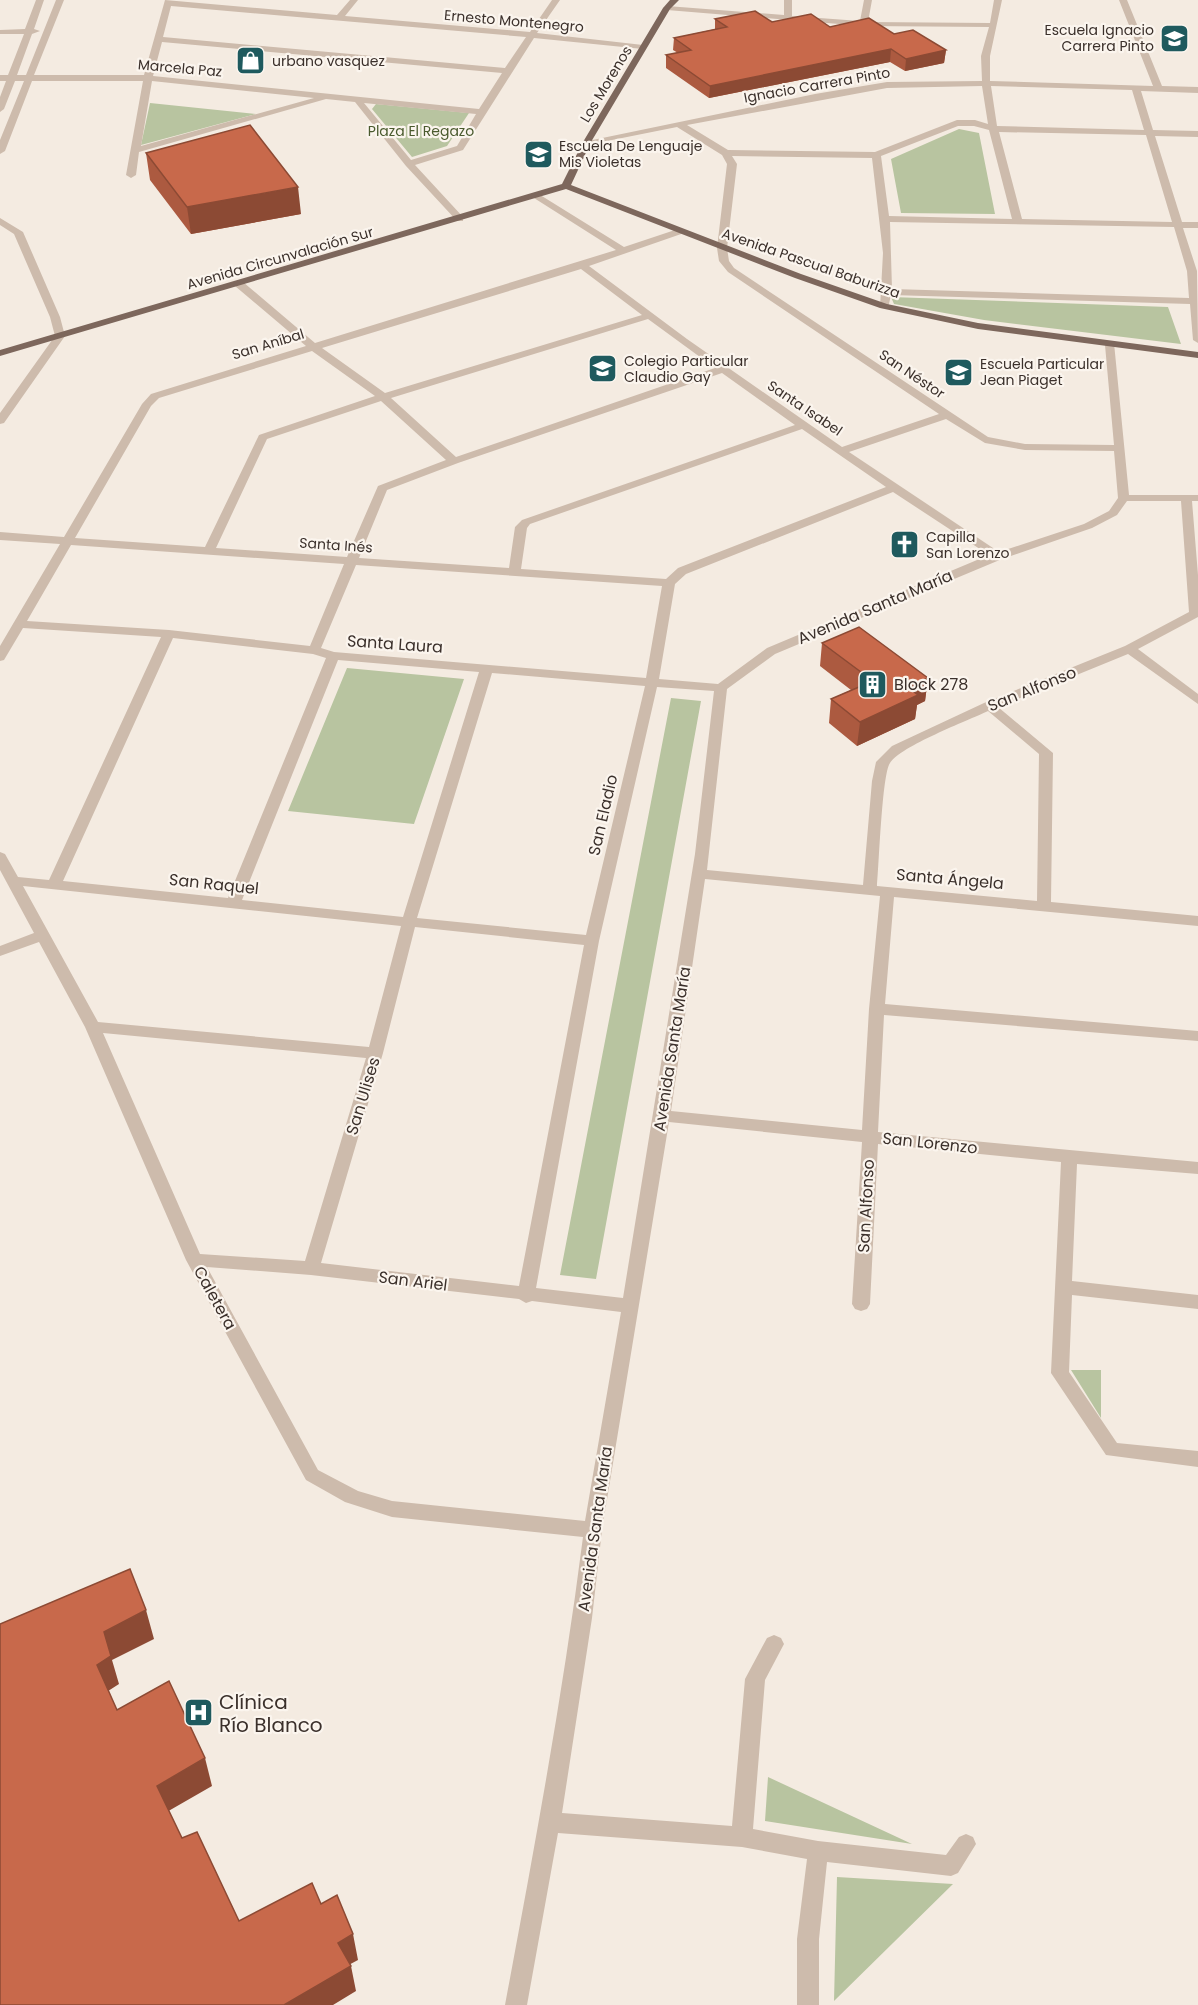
<svg xmlns="http://www.w3.org/2000/svg" width="1198" height="2005" viewBox="0 0 1198 2005" font-family="Poppins,sans-serif">
<style>
.green{fill:#b8c4a0}
.lines{fill:none;stroke-linecap:round;stroke-linejoin:round}
.minor{fill:#cdbbac;fill-rule:evenodd}
.major{fill:#7d675c;fill-rule:evenodd}
.wall{fill:#ac5a40}
.shaded-wall{fill:#8c4a34}
.building{fill:#c8694b;stroke:#8c4a34;stroke-width:1.5}
.labels{text-anchor:middle;dominant-baseline:central;stroke-width:4.5;stroke-linejoin:round;paint-order:stroke}
.far-street-label{font-size:14px;fill:#3b302b;stroke:#fbf5ee}
.far-poi-label{font-size:14px;fill:#3b302b;stroke:#fbf5ee;text-anchor:start}
.far-park-label{font-size:14px;fill:#4a5a2e;stroke:#fbf5ee}
.street-label{font-size:16px;fill:#3b302b;stroke:#fbf5ee}
.poi-label{font-size:16px;fill:#3b302b;stroke:#fbf5ee;text-anchor:start}
.near-poi-label{font-size:20px;fill:#3b302b;stroke:#fbf5ee;text-anchor:start}
</style>
<rect width="100%" height="100%" fill="#f4ebe1"/>
<path class="green" d="M150 103 256 114 141 145Z
M376 104 469 113 447 146 412 157 372 109Z
M959 129 979 133 995 214 901 213 891 159Z
M891 297 1168 307 1181 344 984 320 894 304Z
M347 668 464 679 414 824 288 811Z
M671 698 701 701 596 1279 560 1275Z
M1071 1370H1101V1418Z
M768 1777 912 1844 765 1821Z
M837 1877 953 1884 834 2001Z"/>
<g class="lines">
<path class="minor" d="M36 0H44L34 29 40 31 32 34 17 75H26L56 0H64L34 75H144L165 0 337 15 350 0H358L345 16 530 32 552 0H560L537 33 643 45 647 47 643 49 534 38 463 150 415 165 463 217V221H457L406 166 355 102 326 99 139 152 136 175 131 178 126 175 143 81H32L5 151 0 154V140L24 81H15L4 109 0 112V97L6 81H0V75H8L24 34H0V30L25 29ZM171 6 526 37 505 68 163 37ZM162 42 502 73 479 109 153 76ZM152 81 314 98 141 146ZM364 103 476 114 457 146 411 160Z
M784 0H792V16L860 21 864 0H872L868 22 990 23 994 0H1002L990 56V81L1153 86 1119 0H1127L1162 86 1198 87V93L1141 91 1153 130 1198 131V137L1155 136 1182 222H1198V228H1183L1197 271 1198 343 1193 340 1190 304 891 295 888 308H880L883 253 872 158 732 156 737 164 727 248 729 261 734 268 988 437 1025 444 1114 445 1105 345 1114 343 1129 495H1198V501H1192L1198 575V617L1138 649 1198 694V704L1128 654 998 707 1053 753 1051 902 1198 916V926L894 897 885 1004 1198 1031V1041L884 1015 878 1132 1198 1162V1174L1077 1164 1072 1281 1198 1295V1309L1072 1295 1069 1372 1117 1443 1198 1451V1467L1106 1455 1051 1373 1061 1162 878 1144 870 1304 867 1309 861 1311 855 1309 852 1304 862 1142 669 1122 602 1530 592 1618 562 1813 732 1826 745 1679 767 1638 774 1635 781 1638 784 1644 765 1680 753 1829 818 1841 946 1855 959 1837 966 1834 973 1837 976 1844 958 1873 951 1876 827 1862 819 1939V2005H797V1939L807 1859 742 1847 558 1833 527 2005H505C534 1850 563 1694 583 1537L392 1517 345 1502 306 1480 186 1260 85 1027 39 942 0 956V946L34 933 0 870V852L5 854 18 877 49 880 161 637 23 628 4 660 0 661V646L60 544 0 540V532L64 537 142 404 151 394 306 346 235 286V282H243L315 343 616 250 534 198 532 196 537 193 624 247 678 229H684V233L589 266 687 339 842 447 939 414 728 272 719 261 717 248 727 164 722 155 677 127 587 145 583 142 815 94 887 82 982 81 981 56 989 27 864 26 667 10 663 8 667 6 784 15ZM982 86 988 124 975 120H957L875 152 728 150 687 125 887 88ZM991 86 1132 90 1144 130 997 126ZM958 126H974L989 130 1012 219 889 216 881 156ZM999 132 1146 135 1172 222 1022 219ZM890 222 1174 227 1187 271 1189 298 892 289ZM581 269 642 315 385 393 322 348ZM648 319 715 368 456 457 391 398ZM312 351 375 396 259 435 205 547 75 538 151 406 159 398ZM722 373 795 425 522 520 515 527 509 568 359 558 387 490 458 463ZM381 401 446 460 378 486 347 557 216 548 267 439ZM946 419 985 443 1025 450 1114 451 1118 498 1109 511 1084 524 999 552 849 452ZM802 429 886 487 678 568 666 579 521 569 527 528 530 524ZM893 492 989 555 767 648 718 684 659 679 675 584 686 574ZM1127 501H1181L1189 612 1125 646 984 703 892 746 876 762 872 781 863 885 707 870 727 689 775 654 1002 559 1092 528 1117 515ZM71 545 344 564 310 646 169 630 27 621ZM356 565 662 586 646 678 334 652 321 648ZM173 638 313 654 326 658 228 898 63 881ZM338 660 479 672 403 917 242 900ZM492 673 645 686 586 935 417 918ZM657 687 714 691 695 854 623 1298 536 1288 599 941ZM988 711 1039 754 1037 901 877 886C879 866 882 774 890 763 901 746 967 721 988 711ZM705 879 880 896 869 1009 862 1130 671 1111ZM23 886 401 926 369 1047 98 1022ZM415 927 584 945 519 1286 321 1263 383 1053ZM103 1033 366 1058 305 1261 200 1254ZM207 1267 311 1275 519 1299 526 1303 532 1301 621 1312 585 1521 392 1501 358 1491 318 1470Z
M0 218 23 232 60 317 65 336 4 423 0 424V413L55 336 50 317 14 234 0 225Z"/>
<path class="major" d="M670 0H679L670 9 591 142 571 185 801 274 887 304 978 323 1198 352V358L978 329 880 308 795 278 566 189 0 356V350L562 184 583 142 663 8Z"/>
</g>
<path class="wall" d="M715 19 830 27 894 34 946 50 944 63 905 71 890 62 709 98 666 68V55L678 53 673 50 674 38 715 29Z
M146 153 301 214 191 234 150 180Z
M822 643 928 678 925 701 917 705 915 719 857 746 829 723 831 699 851 690 820 666Z"/>
<path class="shaded-wall" d="M891 49 890 62 709 98 710 86Z
M946 50 944 63 905 71 906 59Z
M298 187 301 214 191 234 187 207Z
M928 678 925 701 917 705 915 719 857 746 860 722 907 687Z
M146 1610 154 1639 112 1660 119 1684 105 1693 97 1665 104 1632Z
M205 1758 212 1786 165 1813 157 1786Z
M353 1934 358 1960 343 1968 338 1943Z
M351 1966 356 1991 333 2005H284Z"/>
<path class="building" d="M755 11 772 22 811 14 830 27 869 18 894 34 913 30 946 50 906 59 891 49 710 86 666 55 691 50 674 38 727 27 715 19Z
M250 125 298 187 187 207 146 153Z
M859 627 928 678 907 687 918 695 860 722 831 699 873 681 822 643Z
M130 1569 146 1610 104 1632 111 1656 97 1665 117 1710 169 1681 205 1758 157 1786 182 1838 197 1832 239 1921 312 1883 321 1904 337 1895 353 1934 338 1943 351 1966 284 2005H0V1624Z"/>
<defs>
<symbol id="school-square" viewBox="-11 -11 22 22"><rect x="-9" y="-9" width="18" height="18" rx="4" fill="#1f5a5e" stroke="#fbf5ee"/><path d="M0-5L7-2L0 1L-7-2ZM-4 1L0 2.5L4 1V4Q0 6-4 4Z" fill="#fff"/></symbol>
<symbol id="shop-square" viewBox="-11 -11 22 22"><rect x="-9" y="-9" width="18" height="18" rx="4" fill="#1f5a5e" stroke="#fbf5ee"/><path d="M-5-2.5h2.3a2.7 3.5 0 0 1 5.4 0H5L5.5 6h-11ZM-1.5-2.5h3a1.5 2.3 0 0 0-3 0Z" fill="#fff"/></symbol>
<symbol id="church-square" viewBox="-11 -11 22 22"><rect x="-9" y="-9" width="18" height="18" rx="4" fill="#1f5a5e" stroke="#fbf5ee"/><path d="M-1.2-6h2.4v3.5h3.3v2.4h-3.3V6h-2.4V-.1h-3.3v-2.4h3.3Z" fill="#fff"/></symbol>
<symbol id="building-square" viewBox="-11 -11 22 22"><rect x="-9" y="-9" width="18" height="18" rx="4" fill="#1f5a5e" stroke="#fbf5ee"/><path d="M-4-6H4V6H1V3H-1V6H-4ZM-2.5-4.3h1.7v1.8h-1.7ZM.8-4.3h1.7v1.8H.8ZM-2.5-1h1.7V.8h-1.7ZM.8-1h1.7V.8H.8Z" fill="#fff"/></symbol>
<symbol id="hospital-square" viewBox="-11 -11 22 22"><rect x="-9" y="-9" width="18" height="18" rx="4" fill="#1f5a5e" stroke="#fbf5ee"/><path d="M-5-5h3v3.5h4V-5h3V5h-3V1.5h-4V5h-3Z" fill="#fff"/></symbol>
</defs>
<g fill-rule="evenodd">
<use href="#school-square" x="1158" y="22" width="33" height="33"/>
<use href="#shop-square" x="234" y="44" width="33" height="33"/>
<use href="#school-square" x="522" y="138" width="33" height="33"/>
<use href="#school-square" x="586" y="352" width="33" height="33"/>
<use href="#school-square" x="942" y="356" width="33" height="33"/>
<use href="#church-square" x="888" y="528" width="33" height="33"/>
<use href="#building-square" x="856" y="668" width="33" height="33"/>
<use href="#hospital-square" x="182" y="1696" width="33" height="33"/>
</g>
<g class="labels">
<g class="far-street-label">
<text transform="translate(514 21) rotate(5)">Ernesto Montenegro</text>
<text transform="translate(180 68) rotate(5)">Marcela Paz</text>
<text transform="translate(606 84) rotate(-59)">Los Morenos</text>
<text transform="translate(817 85) rotate(-10)">Ignacio Carrera Pinto</text>
<text transform="translate(280 258) rotate(-16)">Avenida Circunvalación Sur</text>
<text transform="translate(811 263) rotate(19)">Avenida Pascual Baburizza</text>
<text transform="translate(268 344) rotate(-17)">San Aníbal</text>
<text transform="translate(912 374) rotate(34)">San Néstor</text>
<text transform="translate(805 408) rotate(34)">Santa Isabel</text>
<text transform="translate(336 545) rotate(4)">Santa Inés</text>
</g>
<g class="far-poi-label">
<text x="1154" y="30" text-anchor="end">Escuela Ignacio<tspan x="1154" dy="16">Carrera Pinto</tspan></text>
<text x="272" y="61">urbano vasquez</text>
<text x="559" y="146">Escuela De Lenguaje<tspan x="559" dy="16">Mis Violetas</tspan></text>
<text x="624" y="361">Colegio Particular<tspan x="624" dy="16">Claudio Gay</tspan></text>
<text x="980" y="364">Escuela Particular<tspan x="980" dy="16">Jean Piaget</tspan></text>
<text x="926" y="537">Capilla<tspan x="926" dy="16">San Lorenzo</tspan></text>
</g>
<g class="far-park-label">
<text x="421" y="131">Plaza El Regazo</text>
</g>
<g class="street-label">
<text transform="translate(875 607) rotate(-23)">Avenida Santa María</text>
<text transform="translate(395 644) rotate(4)">Santa Laura</text>
<text transform="translate(1032 689) rotate(-22)">San Alfonso</text>
<text transform="translate(603 815) rotate(-77)">San Eladio</text>
<text transform="translate(950 879) rotate(5)">Santa Ángela</text>
<text transform="translate(214 884) rotate(6)">San Raquel</text>
<text transform="translate(672 1049) rotate(-81)">Avenida Santa María</text>
<text transform="translate(363 1096) rotate(-73)">San Ulises</text>
<text transform="translate(930 1143) rotate(6)">San Lorenzo</text>
<text transform="translate(866 1206) rotate(-87)">San Alfonso</text>
<text transform="translate(413 1281) rotate(7)">San Ariel</text>
<text transform="translate(215 1298) rotate(61)">Caletera</text>
<text transform="translate(595 1529) rotate(-82)">Avenida Santa María</text>
</g>
<g class="poi-label">
<text x="894" y="684">Block 278</text>
</g>
<g class="near-poi-label">
<text x="219" y="1702">Clínica<tspan x="219" dy="23">Río Blanco</tspan></text>
</g>
</g>
</svg>
